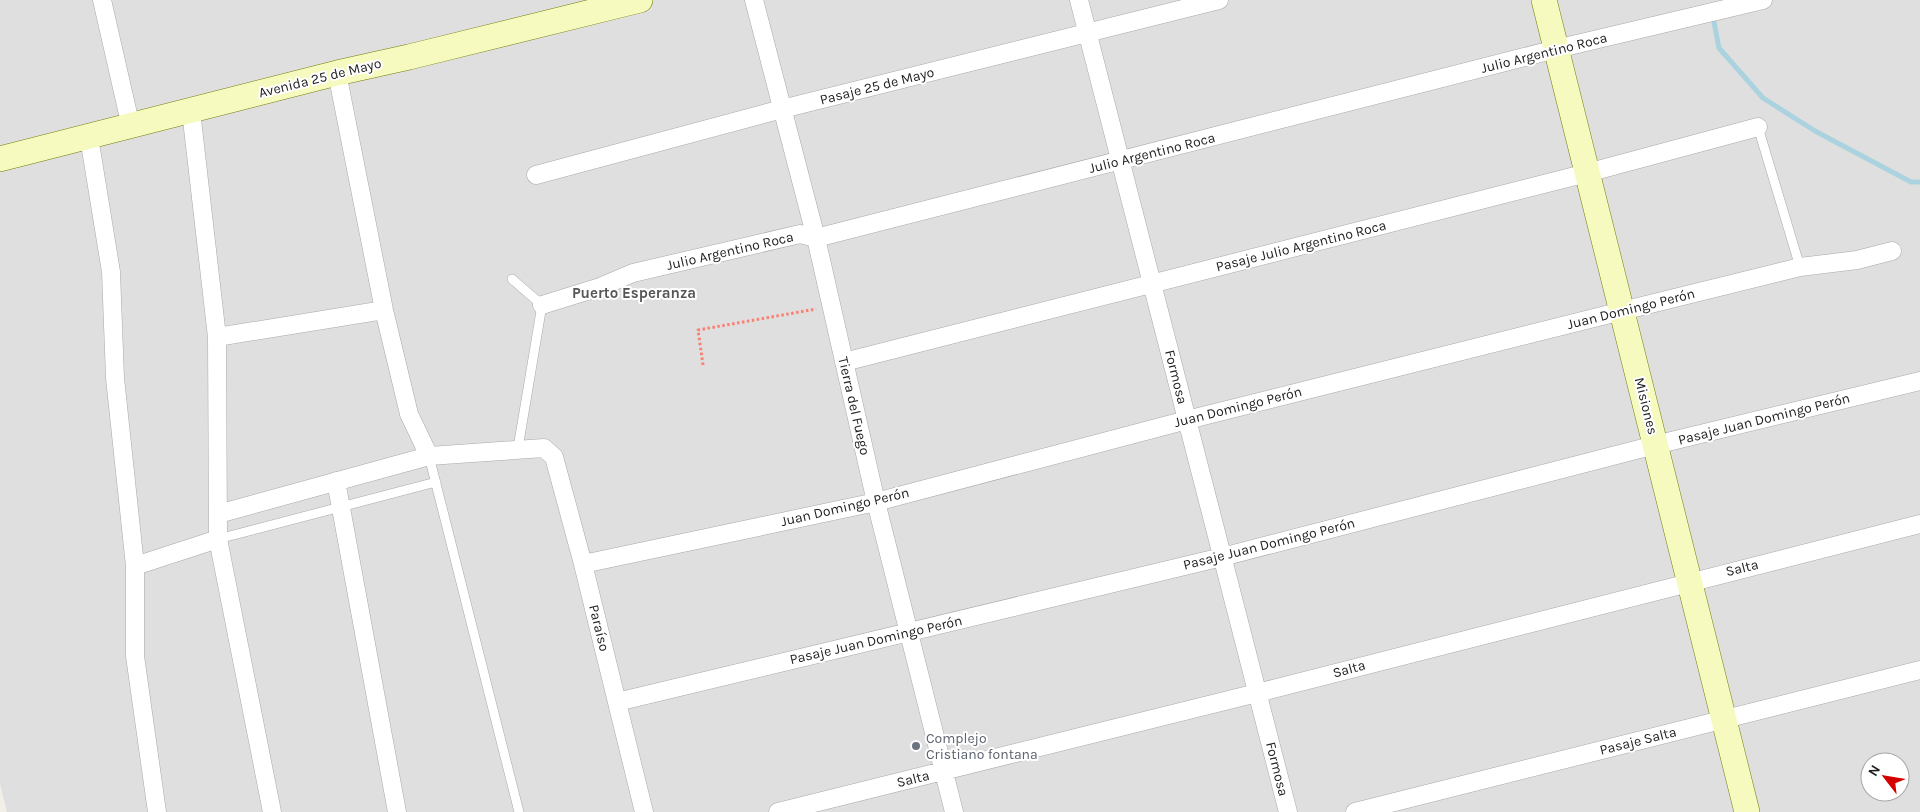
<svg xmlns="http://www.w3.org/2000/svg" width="1920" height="812" viewBox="0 0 1920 812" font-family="Karla,sans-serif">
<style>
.residential{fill:#e0dfdf;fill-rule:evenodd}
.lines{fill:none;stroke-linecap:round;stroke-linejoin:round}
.stream{stroke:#aad3df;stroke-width:5}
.lane-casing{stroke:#a9a9a9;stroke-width:10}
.street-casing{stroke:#a9a9a9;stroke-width:19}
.secondary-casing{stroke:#707d05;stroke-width:26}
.path{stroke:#fa8072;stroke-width:3;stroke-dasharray:2.5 2.5;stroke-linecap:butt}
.lane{stroke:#fff;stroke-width:9}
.street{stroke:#fff;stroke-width:18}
.secondary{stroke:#f7fabf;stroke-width:25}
.worship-dot{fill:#6b7280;stroke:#fff;stroke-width:2}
.labels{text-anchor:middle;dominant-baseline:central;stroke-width:4;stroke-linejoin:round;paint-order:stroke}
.street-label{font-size:14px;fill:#222;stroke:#fff}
.worship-label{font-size:14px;fill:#5b616d;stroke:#fff;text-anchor:start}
.neighbourhood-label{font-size:15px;font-weight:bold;fill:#555;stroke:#fff}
</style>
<rect width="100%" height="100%" fill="#f2efe9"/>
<path class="residential" d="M0 0H1920V812H7L0 784ZM1870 762H1900V792H1870Z"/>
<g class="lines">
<path class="stream" d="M1714 22 1719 48 1763 98 1815 131 1911 182H1920"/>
<defs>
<path id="lane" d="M1758 127 1800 267
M512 279 542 305 518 448
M429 456 519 812
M218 539 436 482"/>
<path id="street" d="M102 0 131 127
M754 0 816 238 876 502 954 812
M1079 0 1288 812
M337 73 384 310 409 414 429 456
M191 111 217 337 218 539 272 812
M89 137 111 272 115 378 135 566V656L157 812
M536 175 782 109 1219 0
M542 305 600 287 633 273 800 234 816 238 1556 49 1763 0
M217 337 384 310
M844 362 1587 173 1758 127
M336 481 397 812
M218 514 429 456 544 448 554 457 583 564 644 812
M583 564 876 502 1187 420 1622 311 1800 267 1857 260 1892 251
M135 566 218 539
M617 702 1222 557 1655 445 1920 381
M778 812 1257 693 1920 524
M1355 812 1920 670"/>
<path id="secondary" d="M1544 0 1747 812
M0 159 337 73 409 57 640 0"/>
</defs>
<use href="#lane" class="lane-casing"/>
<use href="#street" class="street-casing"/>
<use href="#secondary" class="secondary-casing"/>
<path class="path" d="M703 365 698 330 816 309"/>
<use href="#lane" class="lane"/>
<use href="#street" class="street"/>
<use href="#secondary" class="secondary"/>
</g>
<circle class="worship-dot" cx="916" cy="746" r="5"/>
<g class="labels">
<g class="street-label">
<text transform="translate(1544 53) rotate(-14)">Julio Argentino Roca</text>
<text transform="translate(320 78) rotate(-14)">Avenida 25 de Mayo</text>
<text transform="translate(877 86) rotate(-14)">Pasaje 25 de Mayo</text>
<text transform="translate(1152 153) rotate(-14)">Julio Argentino Roca</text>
<text transform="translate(1301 246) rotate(-14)">Pasaje Julio Argentino Roca</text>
<text transform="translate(730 251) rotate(-13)">Julio Argentino Roca</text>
<text transform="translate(1631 309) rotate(-14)">Juan Domingo Perón</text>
<text transform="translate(1176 377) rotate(76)">Formosa</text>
<text transform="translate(854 406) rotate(77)">Tierra del Fuego</text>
<text transform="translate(1646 406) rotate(76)">Misiones</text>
<text transform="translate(1238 407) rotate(-14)">Juan Domingo Perón</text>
<text transform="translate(1764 419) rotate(-14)">Pasaje Juan Domingo Perón</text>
<text transform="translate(845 507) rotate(-13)">Juan Domingo Perón</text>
<text transform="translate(1269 544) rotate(-14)">Pasaje Juan Domingo Perón</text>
<text transform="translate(1742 568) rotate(-14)">Salta</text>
<text transform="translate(599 628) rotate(76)">Paraíso</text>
<text transform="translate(876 640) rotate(-13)">Pasaje Juan Domingo Perón</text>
<text transform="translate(1349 669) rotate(-15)">Salta</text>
<text transform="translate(1638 741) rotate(-14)">Pasaje Salta</text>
<text transform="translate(1277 769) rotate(76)">Formosa</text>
<text transform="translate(913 779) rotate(-14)">Salta</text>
</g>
<g class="worship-label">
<text x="926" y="738">Complejo<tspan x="926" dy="16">Cristiano fontana</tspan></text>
</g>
<g class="neighbourhood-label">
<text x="634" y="293">Puerto Esperanza</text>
</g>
</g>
<g transform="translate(1885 777) rotate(301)"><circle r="24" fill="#ffffff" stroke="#a7a7a7"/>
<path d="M0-4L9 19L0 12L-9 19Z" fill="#d40000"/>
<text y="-8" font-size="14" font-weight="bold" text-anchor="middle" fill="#222222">N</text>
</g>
</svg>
